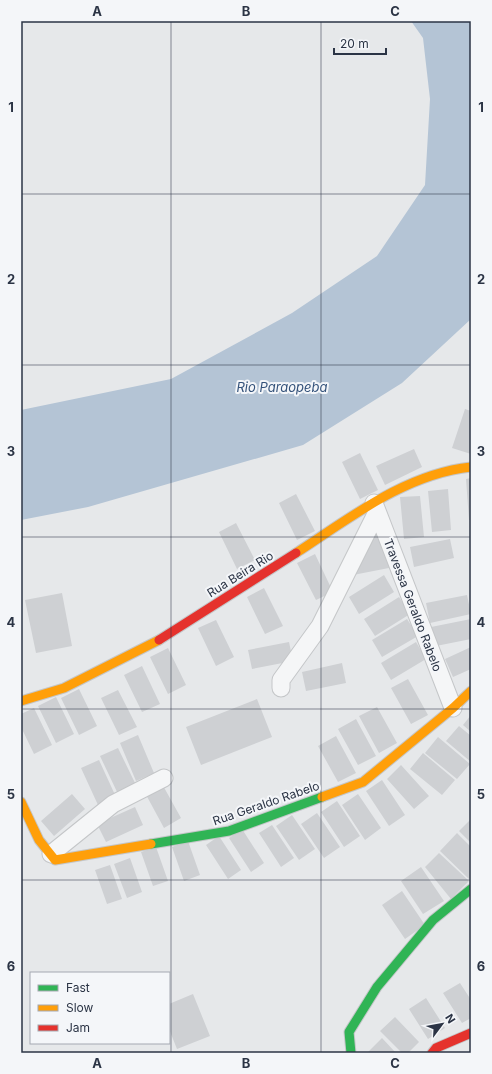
<svg xmlns="http://www.w3.org/2000/svg" width="492" height="1074" viewBox="0 0 492 1074" font-family="Inter,sans-serif">
<style>
.water{fill:#b4c4d5}
.building{fill:#ced0d3}
.lines{fill:none;stroke-linecap:round;stroke-linejoin:round}
.street-casing{stroke:#c4c6c8;stroke-width:19}
.fast-casing{stroke:#c4c6c8;stroke-width:11}
.slow-casing{stroke:#c4c6c8;stroke-width:11}
.jam-casing{stroke:#c4c6c8;stroke-width:11}
.street{stroke:#f5f6f7;stroke-width:17}
.fast{stroke:#30b455;stroke-width:9}
.slow{stroke:#ff9f0a;stroke-width:9}
.jam{stroke:#e5322d;stroke-width:9}
.grid{fill:none;stroke:#2b3445;stroke-width:1;stroke-opacity:0.55}
.labels{text-anchor:middle;dominant-baseline:central;stroke-width:4;stroke-linejoin:round;paint-order:stroke}
.street-label{font-size:12px;fill:#2b3445;stroke:#f4f6f9}
.water-label{font-size:13px;font-style:italic;fill:#34527a;stroke:#f4f6f9}
.neatline{fill:none;stroke:#2b3445;stroke-width:1.5}
.grid-label{font-size:13px;text-anchor:middle;font-weight:bold;fill:#2b3445}
</style>
<rect width="100%" height="100%" fill="#e6e8ea"/>
<path class="water" d="M411 21H471V319L402 383 303 445 88 507 21 520V410L171 379 292 313 377 256 425 185 430 99 423 38Z"/>
<path class="building" d="M465 409 471 411V454L452 448Z
M414 449 422 467 385 485 376 466Z
M360 453 378 490 360 499 342 462Z
M471 478V520H469L466 479Z
M448 489 451 530 432 532 428 491Z
M296 494 315 531 297 540 279 503Z
M420 496 424 537 404 539 400 497Z
M236 523 255 560 237 569 219 532Z
M381 532 394 567 353 575 375 535Z
M450 539 454 558 414 567 410 547Z
M315 554 333 592 316 600 297 563Z
M384 575 394 592 359 614 349 597Z
M264 588 283 626 265 634 247 597Z
M62 593 72 646 36 653 25 600Z
M467 595 471 614 430 623 426 603Z
M399 597 410 614 375 636 364 619Z
M407 619 418 636 382 657 372 640Z
M471 619V639L436 646 431 627Z
M216 620 234 657 216 666 198 628Z
M289 642 293 661 252 669 248 650Z
M416 642 426 659 391 680 381 663Z
M471 647V669L453 677 445 659Z
M168 648 186 685 168 694 150 657Z
M342 663 346 683 306 691 302 672Z
M142 666 160 704 142 712 124 675Z
M408 679 428 715 411 724 391 688Z
M79 689 97 726 79 735 61 698Z
M118 690 137 727 119 735 101 698Z
M56 697 74 734 56 743 38 706Z
M257 699 272 737 201 765 186 727Z
M377 707 397 743 379 753 359 716Z
M34 708 52 745 34 754 21 727V714Z
M471 715V732L463 725Z
M356 719 376 756 358 765 338 729Z
M459 726 471 736V762L446 741Z
M138 735 154 773 136 781 120 743Z
M336 736 356 773 338 782 318 746Z
M438 737 470 764 457 779 425 753Z
M118 748 136 785 118 794 100 756Z
M423 753 455 780 442 795 410 769Z
M99 760 116 797 98 805 81 768Z
M401 765 429 796 414 809 387 779Z
M382 780 405 815 389 826 366 791Z
M161 782 181 818 164 828 144 791Z
M72 794 85 809 54 836 41 821Z
M358 794 381 828 365 840 342 805Z
M337 801 360 836 344 847 321 812Z
M135 807 143 825 106 842 97 824Z
M317 813 340 847 324 858 301 824Z
M292 815 315 849 299 860 276 826Z
M471 819V843L459 831Z
M272 825 294 858 281 867 259 833Z
M242 829 264 863 251 872 229 838Z
M457 833 471 847V877L469 879 440 851Z
M219 836 241 870 228 879 206 845Z
M188 841 200 875 184 881 172 847Z
M156 847 168 881 153 886 141 852Z
M439 853 469 881 451 899 425 867Z
M130 858 142 892 127 898 114 864Z
M110 865 122 899 107 904 95 870Z
M421 867 444 901 423 914 401 881Z
M402 891 425 925 405 939 382 905Z
M460 983 471 1000V1018L462 1023 443 993Z
M193 994 210 1036 177 1049 169 1029V1004Z
M426 998 445 1028 428 1039 409 1009Z
M395 1017 419 1042 408 1053H402L380 1031Z
M382 1038 396 1053H367Z"/>
<g class="lines">
<defs>
<path id="street" d="M374 503 453 708
M281 688V680L320 626 377 512
M51 854 113 804 164 778"/>
<path id="fast" d="M151 844 229 831 322 797
M351 1053 349 1032 377 987 433 920 471 889"/>
<path id="slow" d="M296 553C350 518 405 474 471 467
M21 701 64 688 159 640
M322 797 363 782 453 708 471 691
M21 802 39 840 55 860 151 844"/>
<path id="jam" d="M159 640 296 553
M432 1053 436 1048 471 1033"/>
</defs>
<use href="#street" class="street-casing"/>
<use href="#fast" class="fast-casing"/>
<use href="#slow" class="slow-casing"/>
<use href="#jam" class="jam-casing"/>
<use href="#street" class="street"/>
<use href="#fast" class="fast"/>
<use href="#slow" class="slow"/>
<use href="#jam" class="jam"/>
</g>
<path class="grid" d="M171 21V1053M321 21V1053M21 194H471M21 365H471M21 537H471M21 709H471M21 880H471"/>
<g class="labels">
<g class="street-label">
<text transform="translate(240 574) rotate(-32)">Rua Beira Rio</text>
<text transform="translate(413 605) rotate(69)">Travessa Geraldo Rabelo</text>
<text transform="translate(266 803) rotate(-19)">Rua Geraldo Rabelo</text>
</g>
<g class="water-label">
<text x="282" y="387">Rio Paraopeba</text>
</g>
</g>
<rect width="492" height="1074" fill="none" stroke="#f4f6f9" stroke-width="44"/>
<rect x="30" y="972" width="140" height="72" fill="#f4f6f9" stroke="#a4a8b1"/>
<rect x="38" y="985" width="20" height="6" fill="#30b455" stroke="#a4a8b1"/>
<text x="66" y="992" font-size="12" fill="#2b3445">Fast</text>
<rect x="38" y="1005" width="20" height="6" fill="#ff9f0a" stroke="#a4a8b1"/>
<text x="66" y="1012" font-size="12" fill="#2b3445">Slow</text>
<rect x="38" y="1025" width="20" height="6" fill="#e5322d" stroke="#a4a8b1"/>
<text x="66" y="1032" font-size="12" fill="#2b3445">Jam</text>
<g transform="translate(442 1024) rotate(58)" stroke="#f4f6f9" stroke-width="3" paint-order="stroke">
<path d="M0-3L7 15L0 10L-7 15Z" fill="#2b3445"/>
<text y="-6" font-size="11" font-weight="bold" text-anchor="middle" fill="#2b3445">N</text>
</g>
<path d="M334 48v6h52v-6" fill="none" stroke="#2b3445" stroke-width="2"/>
<text x="340" y="48" font-size="12" fill="#2b3445" stroke="#f4f6f9" stroke-width="3" paint-order="stroke">20 m</text>
<rect x="22" y="22" width="448" height="1030" class="neatline"/>
<g class="grid-label">
<text x="97" y="16">A</text>
<text x="246" y="16">B</text>
<text x="395" y="16">C</text>
<text x="11" y="112">1</text>
<text x="481" y="112">1</text>
<text x="11" y="284">2</text>
<text x="481" y="284">2</text>
<text x="11" y="456">3</text>
<text x="481" y="456">3</text>
<text x="11" y="627">4</text>
<text x="481" y="627">4</text>
<text x="11" y="799">5</text>
<text x="481" y="799">5</text>
<text x="11" y="971">6</text>
<text x="481" y="971">6</text>
<text x="97" y="1068">A</text>
<text x="246" y="1068">B</text>
<text x="395" y="1068">C</text>
</g>
</svg>
